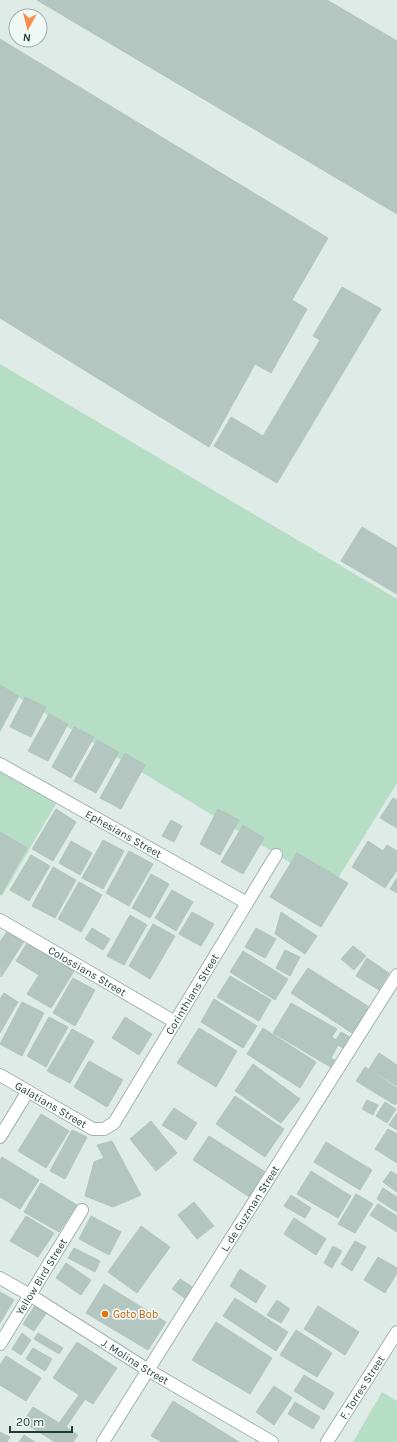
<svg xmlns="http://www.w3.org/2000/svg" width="397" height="1442" viewBox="0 0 397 1442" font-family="Karla,sans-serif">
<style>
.green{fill:#b6dec6}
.building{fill:#b4c6c0;stroke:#b1c5bf}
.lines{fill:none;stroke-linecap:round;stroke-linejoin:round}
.minor-casing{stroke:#a2b3af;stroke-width:14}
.tertiary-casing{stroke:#a2b3af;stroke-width:14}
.minor{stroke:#fff;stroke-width:12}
.tertiary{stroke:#fff;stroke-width:12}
.food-dot{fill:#e8710a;stroke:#eff8f4;stroke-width:1.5}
.labels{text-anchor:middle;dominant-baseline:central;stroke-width:3.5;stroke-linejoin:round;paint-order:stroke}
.street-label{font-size:11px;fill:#1f3c38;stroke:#eff8f4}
.food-label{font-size:11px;fill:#c56008;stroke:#eff8f4;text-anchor:start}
</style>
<rect width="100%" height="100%" fill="#dfebe7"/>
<path class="green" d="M0 364 397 599V783L332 888 0 686Z
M0 768 57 802 2 896 0 895Z
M382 1392 397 1401V1442H353Z"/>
<path class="building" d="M37 0H327L397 41V214Z
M0 39 328 238 292 300 307 309 271 373 255 364 209 447 0 318Z
M342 287 381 309 277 483 214 446 231 417 263 436 320 340 313 336Z
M362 527 397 548V594L341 561Z
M0 685 19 696 0 731Z
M25 697 46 707 31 737 10 727Z
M49 714 68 724 48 761 28 751Z
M74 727 94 737 71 778 52 767Z
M97 740 119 752 96 793 74 781Z
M125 753 145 765 121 809 100 798Z
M393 798 397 800V828L380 818Z
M56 809 76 822 53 861 32 849Z
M218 809 239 820 220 855 200 844Z
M171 820 182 826 174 842 162 836Z
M243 825 264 838 243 874 221 862Z
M0 832 27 848 1 894H0Z
M103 840 124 851 103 889 82 878Z
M71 841 92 853 80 875 59 863Z
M368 841 383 851 387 845 397 851V870L385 888 352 867Z
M129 851 153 864 129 906 106 893Z
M297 853 348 883 321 927 270 897Z
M31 855 50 866 29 901 10 890Z
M53 867 76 880 55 918 32 906Z
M151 874 169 884 150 918 132 908Z
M397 878V893L390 889Z
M79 882 102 895 81 932 58 919Z
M172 890 193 902 176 931 155 918Z
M192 912 214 924 201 946 179 934Z
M281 912 317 936 305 954 275 934Z
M130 915 147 925 124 965 107 956Z
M153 924 175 936 150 979 129 966Z
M92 928 110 939 103 950 85 939Z
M256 928 276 939 265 958 245 947Z
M8 930 25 940 1 977 0 942Z
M27 943 74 971 51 1008 27 994 39 975 16 961Z
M353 946 366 956 354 970 341 959Z
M285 950 300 957 290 976 276 968Z
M243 951 288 979 275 1000 230 972Z
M367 958 389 973 379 990 356 976Z
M308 968 369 1007 352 1033 291 993Z
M230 976 271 1000 259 1021 217 997Z
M73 978 95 990 75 1026 53 1013Z
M4 993 18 1002 0 1033V999Z
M214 999 257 1026 243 1048 201 1022Z
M22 1002 44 1013 22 1056 0 1044Z
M291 1003 337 1029 332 1037 336 1040 341 1032 352 1038 345 1049 338 1045 331 1058 338 1062 334 1069 273 1033Z
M49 1017 68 1027 46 1067 27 1056Z
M125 1017 152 1034 139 1055 112 1038Z
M199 1028 237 1051 216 1087 177 1063Z
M263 1028 316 1062 300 1088 247 1054Z
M72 1029 94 1041 70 1083 47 1071Z
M379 1053 397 1065V1086L369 1069Z
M89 1061 123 1080 107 1107 74 1087Z
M253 1064 300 1099 281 1123 235 1091Z
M365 1067 397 1088V1102L395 1105 356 1081Z
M235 1096 284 1129 265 1157 216 1124Z
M367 1100 378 1105 373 1115 362 1109Z
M385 1102 396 1109 387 1123 376 1116Z
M174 1108 197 1123 186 1140 162 1125Z
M397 1113V1130L389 1125Z
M41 1114 69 1131 46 1168 18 1151Z
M151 1121 177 1153 156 1171 130 1139Z
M388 1129 397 1134V1163L375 1149Z
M72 1130 87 1137 65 1179 50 1171Z
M209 1136 267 1173 251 1198 193 1160Z
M112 1141 141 1195 113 1207 85 1196 94 1162 104 1158 97 1145Z
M326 1142 372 1170 360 1190 314 1162Z
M2 1157 39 1180 20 1209 0 1197V1160Z
M311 1171 351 1196 338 1218 297 1194Z
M391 1171 397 1175V1192L383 1182Z
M41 1183 77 1205 59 1232 24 1212Z
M383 1188 397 1197V1212L377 1199Z
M356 1194 373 1204 355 1233 338 1224Z
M291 1195 311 1208 305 1218 284 1206Z
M194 1202 214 1226 197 1239 178 1215Z
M378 1204 397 1216V1232L370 1215Z
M26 1216 54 1233 38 1257 10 1241Z
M91 1216 121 1232 109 1255 79 1239Z
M294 1218 326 1239 316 1255 284 1234Z
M141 1226 170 1247 137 1293 108 1272Z
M355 1241 366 1247 352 1271 341 1264Z
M333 1246 342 1251 332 1268 324 1263Z
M74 1248 100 1261 95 1272 68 1258Z
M378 1257 397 1268V1273L385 1293 364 1280Z
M66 1263 91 1280 81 1295 56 1278Z
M240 1269 266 1286 256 1303 230 1286Z
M180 1279 194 1288 186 1299 172 1289Z
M104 1284 166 1322 148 1350 86 1313Z
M0 1292 14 1300 0 1323Z
M235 1298 288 1332 276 1351 223 1316Z
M277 1300 290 1309 281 1323 267 1315Z
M36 1304 47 1312 34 1331 23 1324Z
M318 1306 359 1332 345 1355 304 1329Z
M216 1322 272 1358 250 1394 192 1360Z
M296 1330 332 1353 317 1377 280 1355Z
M22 1333 31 1340 21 1355 12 1349Z
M38 1333 63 1348 59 1354 34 1339Z
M77 1342 117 1368 93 1404 85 1399 66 1427 78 1435 73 1442H55L23 1422 33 1407 59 1423 79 1395 53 1378Z
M33 1348 52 1359 45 1371 26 1359Z
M6 1356 41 1378 26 1401 0 1385V1365Z
M304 1375 334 1393 324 1410 294 1391Z
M274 1386 292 1398 274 1425 256 1412Z
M173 1401 239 1442H162L151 1436Z
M295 1402 320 1417 313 1429 288 1414Z
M0 1432 10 1437 7 1442H0Z
M24 1435 35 1442H19Z"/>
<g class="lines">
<defs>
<g id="minor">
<path id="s1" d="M0 764 247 903"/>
<path id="s2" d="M0 920 175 1022"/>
<path id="s3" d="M0 1075 93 1129H104L114 1123 276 855"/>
<path d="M0 1137 28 1091"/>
<path id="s4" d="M0 1344 82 1210"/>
</g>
<g id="tertiary">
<path id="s5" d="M0 1278 30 1295 148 1370 272 1442"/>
<path id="s6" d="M103 1442 148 1370 397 975"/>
<path id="s7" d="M327 1442 397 1332"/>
</g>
</defs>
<use href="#minor" class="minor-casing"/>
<use href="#tertiary" class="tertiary-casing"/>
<use href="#minor" class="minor"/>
<use href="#tertiary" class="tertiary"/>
</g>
<circle class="food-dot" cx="105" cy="1314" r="4"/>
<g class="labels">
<g class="street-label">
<text stroke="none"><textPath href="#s1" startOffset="142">Ephesians Street</textPath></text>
<text stroke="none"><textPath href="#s2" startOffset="101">Colossians Street</textPath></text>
<text stroke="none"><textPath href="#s3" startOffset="281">Corinthians Street</textPath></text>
<text stroke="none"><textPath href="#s3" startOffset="59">Galatians Street</textPath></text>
<text stroke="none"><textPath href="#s6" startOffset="276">L. de Guzman Street</textPath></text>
<text stroke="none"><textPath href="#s4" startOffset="79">Yellow Bird Street</textPath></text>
<text stroke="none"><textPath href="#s5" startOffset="159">J. Molina Street</textPath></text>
<text stroke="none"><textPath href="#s7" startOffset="65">F. Torres Street</textPath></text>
</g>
<g class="food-label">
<text x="113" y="1314">Goto Bob</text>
</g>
</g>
<g transform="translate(28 28) rotate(187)"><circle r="19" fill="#eff8f4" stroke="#9cada9"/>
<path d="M0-3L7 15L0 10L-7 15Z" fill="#f88e4f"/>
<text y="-6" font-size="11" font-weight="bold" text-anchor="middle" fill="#1f3c38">N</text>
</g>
<path d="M10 1426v6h62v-6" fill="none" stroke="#1f3c38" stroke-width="2"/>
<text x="16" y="1426" font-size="12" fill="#1f3c38" stroke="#eff8f4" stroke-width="3" paint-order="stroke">20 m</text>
</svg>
